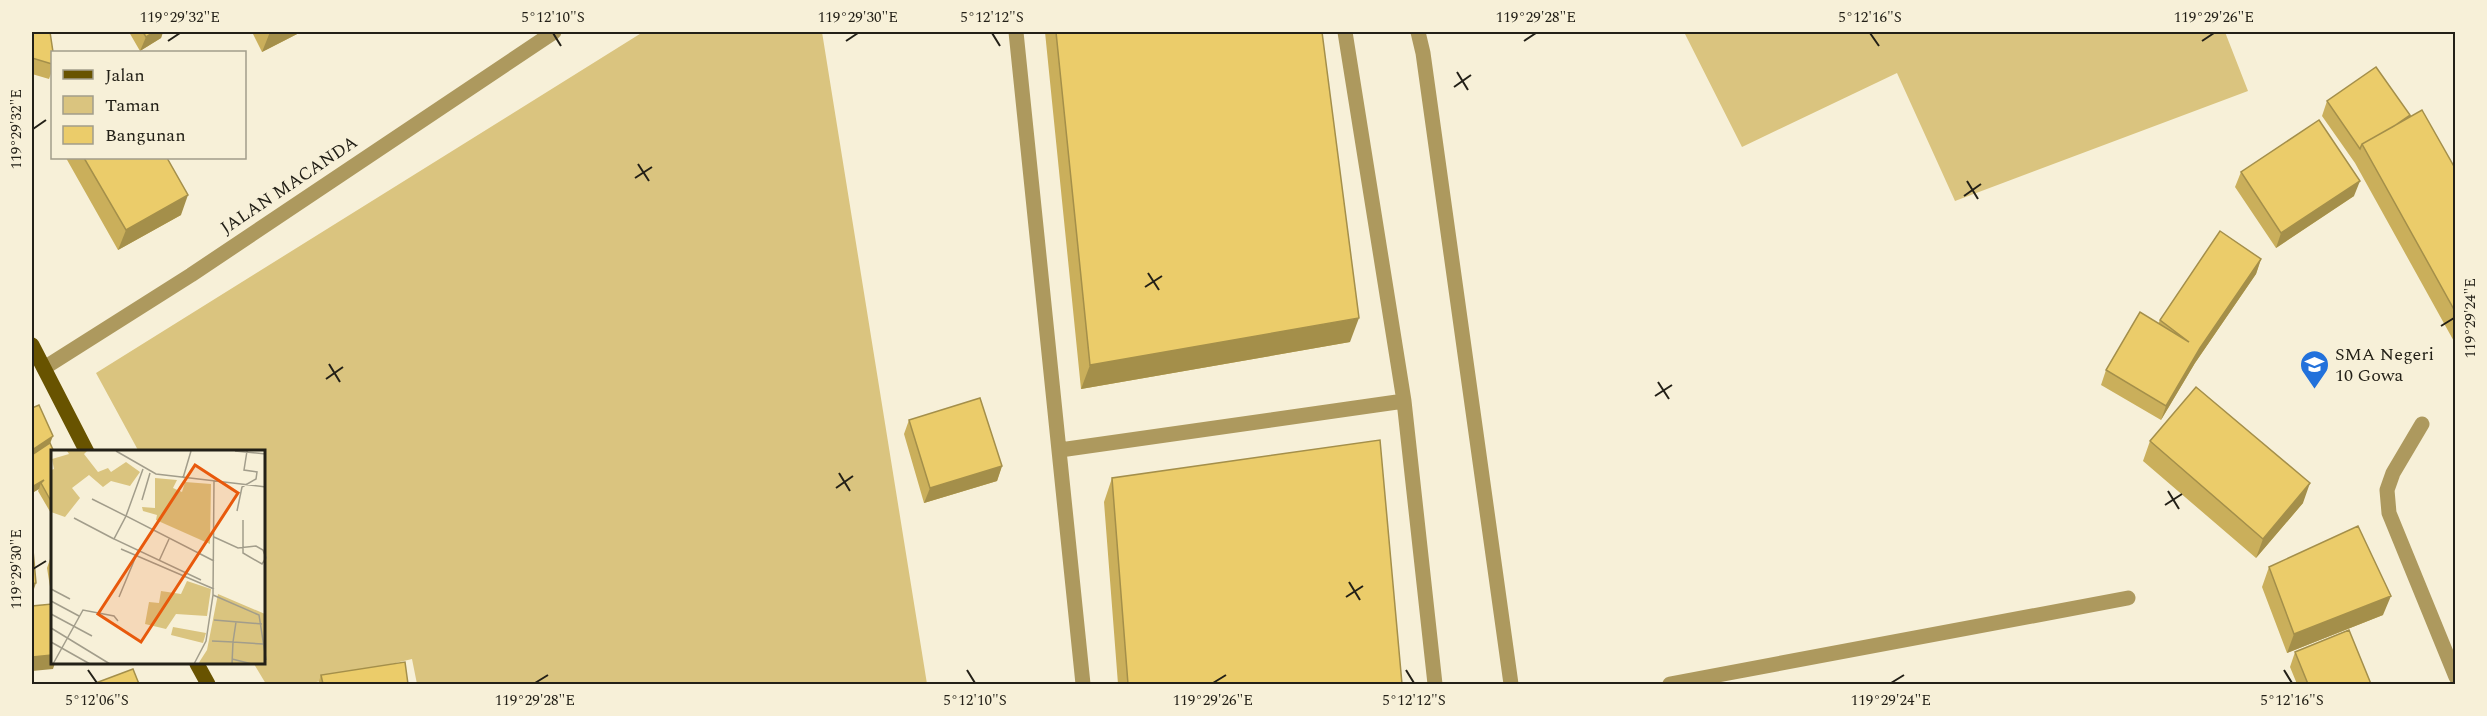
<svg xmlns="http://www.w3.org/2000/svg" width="2487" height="716" viewBox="0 0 2487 716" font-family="Spectral,serif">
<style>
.green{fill:#dac47f}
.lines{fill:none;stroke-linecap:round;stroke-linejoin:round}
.service{stroke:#ad995e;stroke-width:15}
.minor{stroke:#ad995e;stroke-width:15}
.tertiary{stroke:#ad995e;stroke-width:15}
.primary{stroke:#685300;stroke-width:15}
.wall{fill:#caaf5b}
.shaded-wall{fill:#a48f4a}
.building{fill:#ebcc6a;stroke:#a48f4a;stroke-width:1.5}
.ticks{fill:none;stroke:#232017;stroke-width:2}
.labels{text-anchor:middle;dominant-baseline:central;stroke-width:4.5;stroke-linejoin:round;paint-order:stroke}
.street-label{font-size:18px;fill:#232017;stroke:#f7f0d8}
.poi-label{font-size:18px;fill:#232017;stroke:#f7f0d8;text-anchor:start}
.inset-road{fill:none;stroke:#a29d8b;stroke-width:1.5}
.view{fill:#e8590c;fill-opacity:0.15;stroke:#e8590c;stroke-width:3}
.inset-edge{fill:none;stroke:#232017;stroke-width:3}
.neatline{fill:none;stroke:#232017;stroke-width:2}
.ticks-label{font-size:15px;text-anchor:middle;fill:#232017}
</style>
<rect width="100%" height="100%" fill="#f7f0d8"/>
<path class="green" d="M643 32H822L927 684H417L412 659 308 684H266L254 664H264V452H139L96 373Z
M1684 32H2225L2248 91 1955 201 1897 73 1742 147Z"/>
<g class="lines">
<path class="service" d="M1016 32 1083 684
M1345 32 1404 401 1435 684
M1418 32 1423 53 1511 684
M1060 450 1404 401
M1670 684 2128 598"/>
<path class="minor" d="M2422 424 2393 473 2387 490 2389 513 2456 677"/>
<path class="tertiary" d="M44 368 191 275 554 32"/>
<path class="primary" d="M32 345 87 452
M197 664 208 684"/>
</g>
<path class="wall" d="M32 32 52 52V71L49 79 32 74Z
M129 32H163L161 38 140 51Z
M252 32H301L262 52Z
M1045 32H1322L1350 342 1081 389Z
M2327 101 2409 117 2456 170V345L2355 163 2322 116Z
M66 158H167L181 215 118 250Z
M2241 172 2354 196 2276 248 2235 187Z
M2261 259 2256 274 2195 363 2161 420 2101 385 2106 370 2158 324 2160 320Z
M32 408 50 443 52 452V515L38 491 39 489 32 493Z
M909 420 1002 466 997 481 924 503 904 434Z
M2150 441 2303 503 2256 558 2143 461Z
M1112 478 1402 684H1118L1104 502Z
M52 553V599L47 568Z
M2269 567 2383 615 2287 653 2262 587Z
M2295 652 2371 684H2297L2290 667Z
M321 675 408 684H318Z"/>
<path class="shaded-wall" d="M154 32H163L161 38 140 51 146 37Z
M270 32H301L262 52Z
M2360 181 2354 196 2276 248 2281 233Z
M188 195 181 215 118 250 126 230Z
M2261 259 2256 274 2195 363 2161 420 2166 406 2200 348Z
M1359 318 1350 342 1081 389 1090 365Z
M53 436 47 451 32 461V450Z
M1002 466 997 481 924 503 930 488Z
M44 480 41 483 39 489 32 493V487Z
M2310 483 2303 503 2256 558 2263 539Z
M36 583 32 595V584Z
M2391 596 2383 615 2287 653 2294 634Z
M52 655V663H55L53 669 32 671V657Z"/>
<path class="building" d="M32 32H50L53 52 52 64 32 58Z
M143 32H154L146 37Z
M1056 32H1322L1359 318 1090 365Z
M2376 67 2410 115 2394 126 2362 144 2360 149 2327 101Z
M2422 110 2456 170V313L2362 144Z
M2319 120 2360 181 2281 233 2241 172Z
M84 158H167L188 195 126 230Z
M2220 231 2261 259 2200 348 2166 406 2106 370 2140 312 2189 342 2160 320Z
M2196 387 2310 483 2263 539 2150 441Z
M980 398 1002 466 930 488 909 420Z
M39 405 53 436 32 450V408Z
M1380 440 1402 684H1128L1112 478Z
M50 443 54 452H52V503L41 483 44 480 32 487V455Z
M2358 526 2391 596 2294 634 2269 567Z
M32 539 36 583 32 584Z
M52 604V655L32 657V606Z
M2349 630 2371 684H2308L2295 652Z
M405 662 408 684H323L321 675Z
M133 669 139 684H93Z"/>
<path class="ticks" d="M553 33 561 46M992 33 1000 46M1870 33 1879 46M168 41 180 33M846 41 858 33M1524 41 1536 33M2202 41 2214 33M1457 72 1468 90M1454 87 1471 75M33 129 46 120M638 164 649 181M635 178 652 167M1967 181 1978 199M1964 196 1981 184M1148 273 1159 290M1145 287 1162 276M2441 326 2454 318M329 364 340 382M326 379 343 367M1658 382 1669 399M1655 396 1672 385M839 473 850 491M836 488 853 476M2168 491 2179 509M2165 505 2182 494M33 569 46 561M1349 582 1360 600M1346 597 1363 586M88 670 97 683M967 670 975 683M1406 670 1414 683M2284 670 2292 683M535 683 548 675M1213 683 1226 675M1891 683 1904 675"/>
<defs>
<symbol id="school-pin" viewBox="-11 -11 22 30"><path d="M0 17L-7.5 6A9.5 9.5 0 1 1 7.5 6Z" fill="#2271db" stroke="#f7f0d8"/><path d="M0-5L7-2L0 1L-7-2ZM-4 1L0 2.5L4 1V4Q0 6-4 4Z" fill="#fff"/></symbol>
</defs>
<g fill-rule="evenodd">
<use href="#school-pin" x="2298" y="348" width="33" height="45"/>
</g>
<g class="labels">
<g class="street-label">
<text transform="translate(289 185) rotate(-34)">JALAN MACANDA</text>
</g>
<g class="poi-label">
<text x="2335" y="354">SMA Negeri<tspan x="2335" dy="21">10 Gowa</tspan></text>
</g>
</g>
<g transform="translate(51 450)">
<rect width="214" height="214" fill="#f7f0d8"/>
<path d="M16 1H36L33 4 47 22 57 18 60 22 75 12 89 22 79 36 60 31 52 37 38 25 21 38 29 48 14 67 0 62V20L3 19 1 9 18 4ZM104 28 126 30 122 38 131 42 134 32 160 34 159 94 105 70 106 65 92 61 91 57 104 58ZM136 131 160 139 156 166 125 164 115 179 94 174 98 152 108 153 110 141 130 144ZM167 144 214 164V214H147L156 200ZM122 177 155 183 152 193 120 185Z" fill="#dac47f"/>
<path class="inset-road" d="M65 1 105 24 215 37M184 1 215 4M92 19 75 66 163 111M132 28 140 1M41 49 75 66 63 89 150 130M91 50 99 23M186 61 191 37 205 29 206 22 193 20 196 1M23 68 63 89M192 70V103L211 114 215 108M163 87 187 98 205 96 212 100 215 108M70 99 163 139M108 111 118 89M0 139 19 149M162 145 208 165 215 210M68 147 85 106M0 151 28 166M0 164 41 186M163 170 211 174M0 178 59 214M161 191 182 192 185 172M0 192 39 214M181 209 201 214M2 214 32 160 63 166 67 171M143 214 155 191 162 145 163 31M181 214 182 192 212 194"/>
<path class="view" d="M144 15 187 43 90 192 47 164Z"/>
<rect width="214" height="214" class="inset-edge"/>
</g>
<rect width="2487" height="716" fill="none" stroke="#f7f0d8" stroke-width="66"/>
<rect x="51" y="51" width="195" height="108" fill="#f7f0d8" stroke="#a29d8b" stroke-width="1.5"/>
<rect x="63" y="70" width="30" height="9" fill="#685300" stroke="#a29d8b" stroke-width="1.5"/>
<text x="105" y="81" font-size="18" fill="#232017">Jalan</text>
<rect x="63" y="96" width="30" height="18" fill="#dac47f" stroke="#a29d8b" stroke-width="1.5"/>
<text x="105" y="111" font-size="18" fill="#232017">Taman</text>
<rect x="63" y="126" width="30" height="18" fill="#ebcc6a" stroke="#a29d8b" stroke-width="1.5"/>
<text x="105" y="141" font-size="18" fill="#232017">Bangunan</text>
<rect x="33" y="33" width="2421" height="650" class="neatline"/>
<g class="ticks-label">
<text x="180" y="22">119°29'32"E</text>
<text x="553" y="22">5°12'10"S</text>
<text x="858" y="22">119°29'30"E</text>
<text x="992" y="22">5°12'12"S</text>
<text x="1536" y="22">119°29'28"E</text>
<text x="1870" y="22">5°12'16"S</text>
<text x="2214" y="22">119°29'26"E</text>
<text transform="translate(16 129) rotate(-90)" y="5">119°29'32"E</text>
<text transform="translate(2470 318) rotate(-90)" y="5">119°29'24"E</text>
<text transform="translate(16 569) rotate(-90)" y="5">119°29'30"E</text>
<text x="97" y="705">5°12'06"S</text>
<text x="535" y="705">119°29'28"E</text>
<text x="975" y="705">5°12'10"S</text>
<text x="1213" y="705">119°29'26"E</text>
<text x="1414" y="705">5°12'12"S</text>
<text x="1891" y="705">119°29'24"E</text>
<text x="2292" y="705">5°12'16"S</text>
</g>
</svg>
